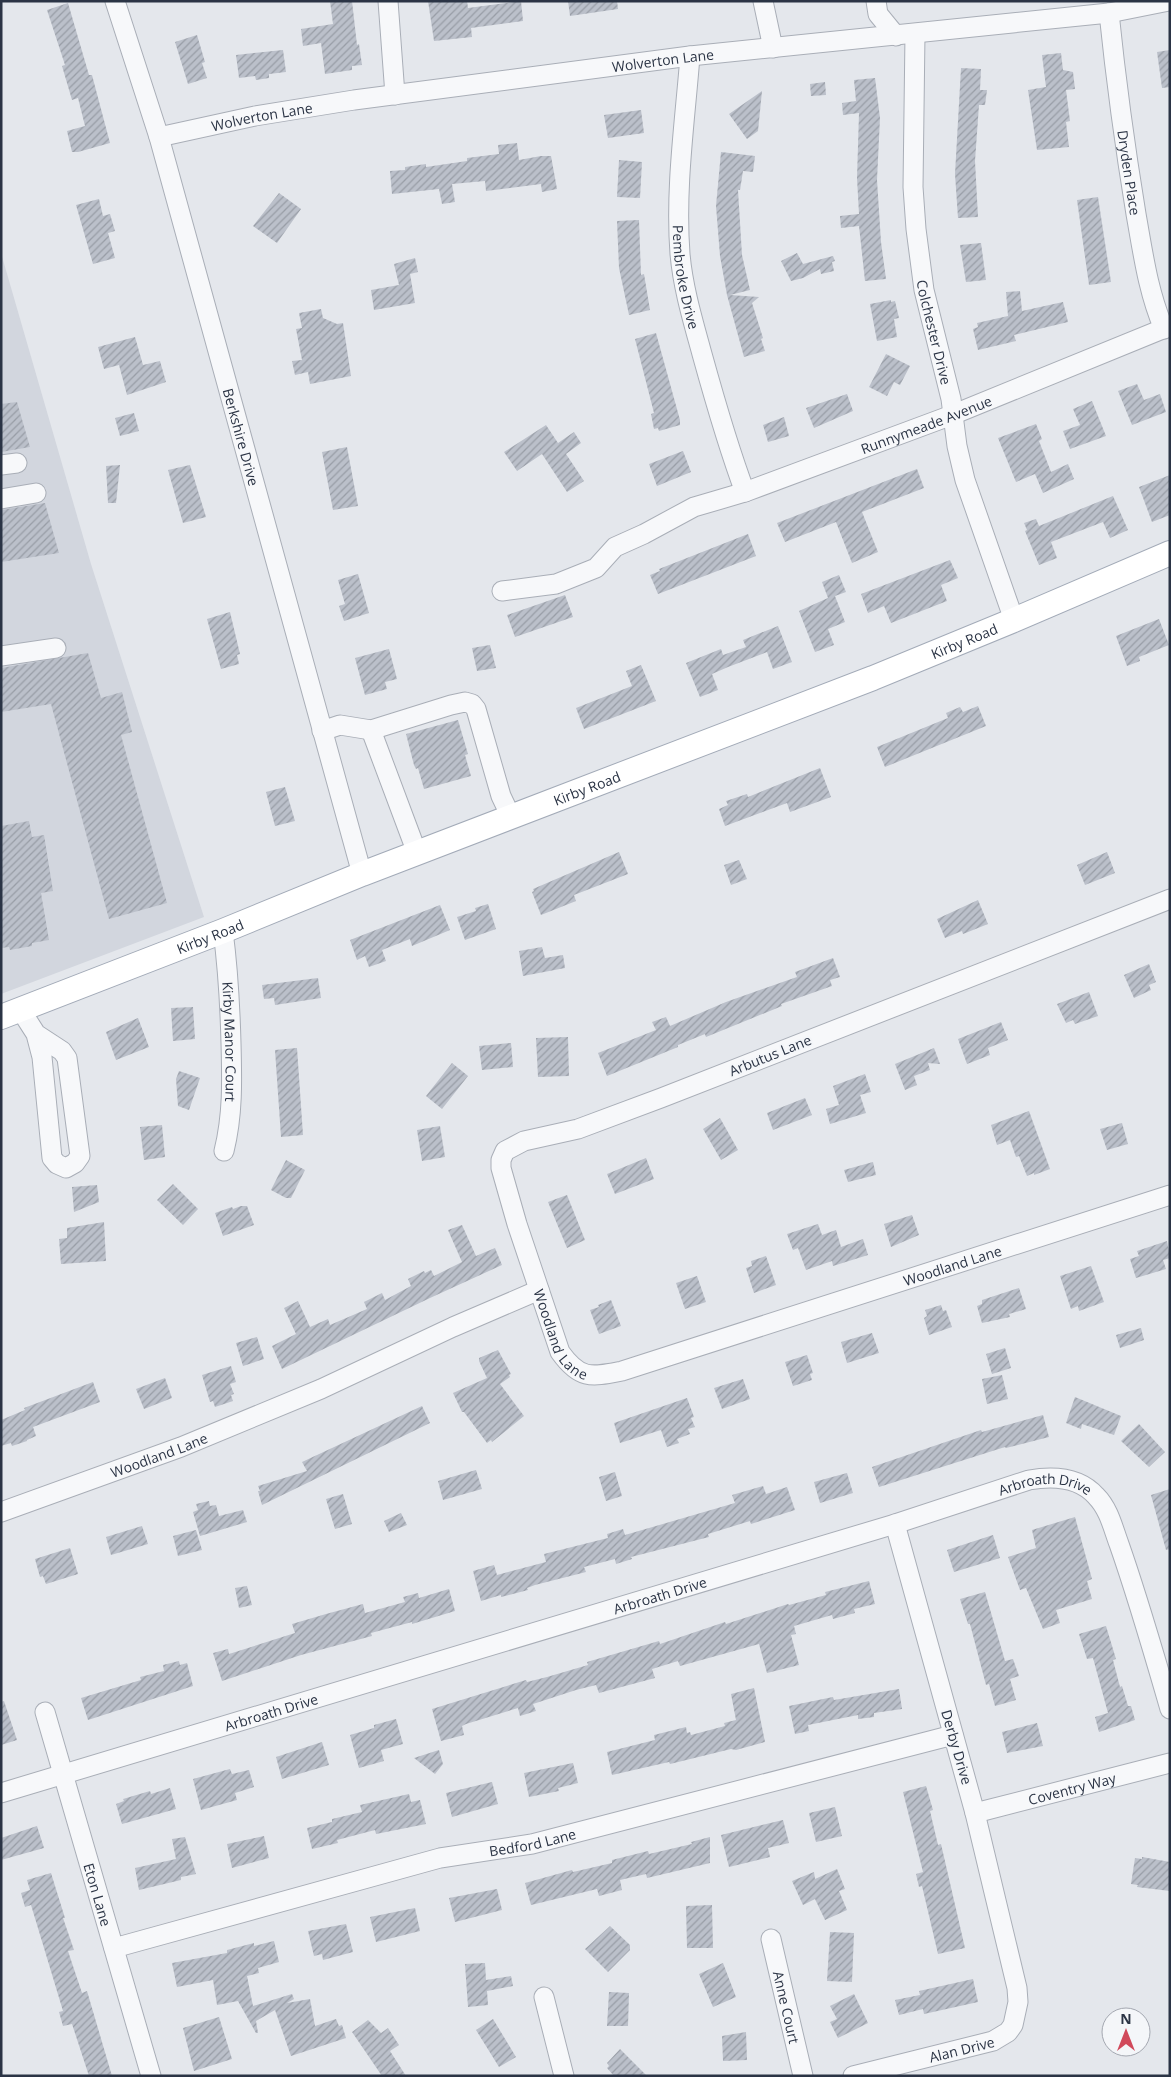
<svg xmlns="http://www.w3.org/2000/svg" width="1171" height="2077" viewBox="0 0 1171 2077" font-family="'Open Sans',sans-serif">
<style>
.built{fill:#d2d6de}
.building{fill:url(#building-hatch)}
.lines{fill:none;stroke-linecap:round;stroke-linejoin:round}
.minor-casing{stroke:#a9aeb7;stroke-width:21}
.major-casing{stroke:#a3abb8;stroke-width:26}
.minor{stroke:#f7f8fa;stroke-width:19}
.major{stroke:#fff;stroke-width:24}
.labels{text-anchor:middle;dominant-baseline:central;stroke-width:4;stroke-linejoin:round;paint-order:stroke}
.street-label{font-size:14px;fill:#2b3445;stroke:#f4f6f9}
</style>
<defs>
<pattern id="building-hatch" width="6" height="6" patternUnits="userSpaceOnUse" patternTransform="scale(1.25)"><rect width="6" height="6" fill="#bbc0ca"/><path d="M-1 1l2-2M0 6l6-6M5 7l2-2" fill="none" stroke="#989da6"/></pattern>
</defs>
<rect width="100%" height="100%" fill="#e4e7ec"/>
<path class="built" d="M1 253 91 564 204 917 1 994Z"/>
<path class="building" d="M330 1H352L357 45 359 44 362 65 352 66V70L325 74 321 43 303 46 301 29 333 24Z
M428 1H467L468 8 521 1 523 21 471 28 472 37 434 41Z
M568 1H617L618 9 570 16Z
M68 3 89 75H92L110 143 78 152H72L67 131 85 126 78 98 72 100 62 66 65 65 47 10Z
M197 35 205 62 202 63 207 78 188 84 175 42Z
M283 50 286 72 269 74V78L256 80 255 76 239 78 236 55Z
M1170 50V87L1162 88 1157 52Z
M1061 53 1063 70 1073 72 1075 89 1066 90 1070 121 1066 122 1069 147 1037 150 1028 90 1046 87 1042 55Z
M961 68 981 69 980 90H987L985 105H979L975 161 978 217 958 218 955 174Z
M875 78 880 118 877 180 881 242 886 279 865 281 859 226 841 228 840 216 859 214 857 178 859 113 843 115 842 103 856 101 854 80Z
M825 82 826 95 811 96 810 84Z
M762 91 758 131 747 139 729 114Z
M641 110 644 133 608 138 604 115Z
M517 143 519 160 541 156H551L557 189 542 192 541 184 486 191 485 181 452 184 455 202 442 204 439 189 392 194 390 171 405 170V167L426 164V167L467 161V158L499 154 498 145Z
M721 152 755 156 753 172 743 171 740 190H738L742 255 750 290 730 295 759 297 752 303 763 338 761 339 765 351 744 357 727 295 720 256 716 206Z
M619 160 642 162 640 198 617 197Z
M279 193 301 209 277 243 253 226Z
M1098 197 1111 282 1089 285 1077 200Z
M99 199 103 216 110 214 115 231 108 233 115 258 93 264 76 205Z
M639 220 641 275 644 274 650 310 629 315 619 268 617 221Z
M981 243 986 280 966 282 960 245Z
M797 253 803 264 833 256 835 261 832 262 834 271 821 274 820 269 803 278 791 281 781 261Z
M415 258 418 272 410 274 415 303 374 310 371 290 399 285 394 264Z
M1020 291 1022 311 1063 302 1068 322 1014 335 1016 341 978 350 973 329 978 327 977 323 1008 316 1006 292Z
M891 300V302L895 301 899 318 894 319 897 337 877 341 870 304Z
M321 309 323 318 337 324 343 323 351 376 310 384 308 372 295 375 292 361 302 360 296 329 302 328 299 313Z
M656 333 680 420V425L659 431 658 428 654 429 651 414 654 413 635 339Z
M135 337 143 365 160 361 166 382 127 395 119 365 104 369 98 347Z
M886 354 910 366 900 385 894 382 887 396 869 387Z
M1137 384 1144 400 1160 394 1166 412 1132 425 1118 391Z
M847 394 853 411 814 428 806 408Z
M1092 401 1106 436 1070 449 1063 431 1080 425 1073 409Z
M17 402 30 447 1 452V404Z
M134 413 139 431 120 436 115 418Z
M784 417 789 436 768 442 763 425Z
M1036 424 1042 439 1039 441 1051 472 1068 464 1074 479 1043 493 1035 474 1016 482 998 438Z
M546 425 558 443 574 432 581 443 566 454 584 481 567 492 542 454 517 471 504 452Z
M347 447 358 506 333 510 322 452Z
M683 451 691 472 657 486 649 464Z
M120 465 116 503H108L106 466Z
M190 465 206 517 183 523 168 470Z
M917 469 924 488 862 512 878 552 852 563 836 522 785 542 777 523Z
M1170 475V515L1152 522 1139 487Z
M1113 496 1128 530 1110 538 1103 522 1051 542 1057 558 1039 565 1025 531 1027 530 1024 523 1036 519 1039 526Z
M45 503 59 553 1 562V510Z
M748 534 756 556 658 594 650 575 660 571 659 569Z
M950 560 958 578 941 585 947 601 891 623 884 606 868 613 861 594Z
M358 574 369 613 344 621 339 606 345 604 338 580Z
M839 575 846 592 835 596 845 622 828 629 834 645 815 652 799 611 828 598 822 582Z
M565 595 573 617 515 637 507 615Z
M230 612 240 654 237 655 239 664 221 669 207 619Z
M1159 619 1169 645 1139 657 1140 661 1127 666 1116 636Z
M778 626 792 662 773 669 767 652 728 667 712 674 718 690 700 697 686 663 721 649 723 655 746 647 743 640Z
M490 645 496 668 477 671 472 648Z
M389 649 397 679 385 682 387 689 365 695 355 658Z
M88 653 101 698 122 692 132 732 121 735 167 903 109 919 51 704 1 712V668Z
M641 665 656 701 584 729 576 708 632 686 626 671Z
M978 706 986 726 885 767 877 747 948 718 946 713 960 707 963 712Z
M458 720 468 754 465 755 471 776 424 789 418 768 416 769 414 765 406 734Z
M820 768 831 797 790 812 787 803 725 826 719 809 728 805 726 801 747 794 748 797Z
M285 787 295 821 275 826 266 792Z
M29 821 32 837 44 835 53 891 41 893 49 940 32 943V946L10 950 9 947 1 948V826Z
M619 852 628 874 574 895 576 901 541 915 532 892 534 891 533 889Z
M1107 852 1115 873 1085 885 1077 865Z
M739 860 747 879 731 885 724 865Z
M978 900 988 924 963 934 962 931 945 938 937 919Z
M488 904 496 929 465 940 457 917 476 911 475 908Z
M440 905 450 930 412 946 410 939 382 950 386 961 369 967 365 956 357 960 350 940Z
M542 947 545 958 563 955 565 968 523 976 519 951Z
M833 958 840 977 830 980 832 986 781 1004 782 1006 706 1037 705 1034 678 1045V1047L607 1076 598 1053 656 1030 652 1022 666 1017 670 1026 726 1002 797 977 795 972Z
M1149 964 1156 982 1149 985 1151 990 1134 998 1124 975Z
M318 978 321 998 275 1005 274 998 264 999 262 985Z
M1089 992 1098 1016 1075 1024 1073 1020 1066 1023 1057 1004Z
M193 1007 195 1039 173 1041 171 1008Z
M138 1018 149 1047 116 1060 106 1032Z
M1001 1022 1008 1040 988 1048 990 1055 967 1064 958 1039Z
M568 1037 569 1076 538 1077 536 1038Z
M511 1043 513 1067 482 1070 479 1046Z
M297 1048 303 1135 281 1137 275 1050Z
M934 1048 940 1064 928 1063 930 1070 914 1076 917 1085 905 1090 895 1064Z
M452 1063 468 1076 442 1109 426 1096Z
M179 1071 200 1078 189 1110 178 1106 176 1079Z
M865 1074 871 1092 860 1095 866 1113 830 1124 826 1109 839 1105 833 1086Z
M805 1098 812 1115 773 1130 767 1113Z
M1029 1111 1050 1169 1034 1175V1173L1027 1176 1019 1156 1016 1157 1010 1140 997 1145 991 1125Z
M720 1118 738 1150 721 1160 703 1129Z
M1122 1123 1128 1144 1107 1150 1100 1129Z
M162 1125 165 1157 144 1160 140 1127Z
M440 1126 445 1157 422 1161 417 1130Z
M646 1158 654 1179 615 1194 607 1174Z
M286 1160 305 1170 291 1198H286L271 1190Z
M873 1162 876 1175 848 1182 844 1170Z
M173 1184 198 1209 183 1225 157 1200Z
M97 1185 99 1202 74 1212 72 1187Z
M567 1195 585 1240 567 1248 548 1202Z
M241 1206H247L254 1225 223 1236 215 1213 232 1207 233 1209Z
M912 1215 919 1235 891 1247 884 1224Z
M104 1222 106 1261 61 1264 59 1239 67 1238V1228Z
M818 1224 822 1235 836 1230 841 1247 863 1239 868 1255 833 1266 832 1261 806 1270 798 1248 793 1250 787 1234Z
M462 1225 476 1256 495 1248 502 1265 430 1298 282 1369 272 1346 296 1334 284 1308 298 1301 310 1327 328 1319 330 1325 367 1309 364 1302 382 1293 385 1300 411 1286 408 1279 424 1271 425 1273 431 1270 434 1276 462 1262 448 1230Z
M1167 1241 1170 1258 1163 1260 1166 1269 1136 1278 1130 1259 1139 1256 1137 1251Z
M766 1256 776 1285 754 1293 746 1268 752 1266 751 1261Z
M1091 1266 1104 1302 1079 1311 1078 1306 1071 1309 1060 1276Z
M697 1276 706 1302 685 1309 676 1283Z
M1019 1288 1026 1309 1009 1314 1010 1317 982 1323 977 1306 982 1304V1300Z
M611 1300 621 1326 599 1334 590 1310 599 1307 598 1305Z
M941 1305 943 1311 946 1310 952 1327 929 1335 924 1318 927 1316 925 1310Z
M1141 1328 1144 1340 1120 1348 1116 1335Z
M872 1333 879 1353 847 1363 841 1342Z
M257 1337 264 1359 243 1366 236 1343Z
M1005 1348 1011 1368 992 1374 986 1354Z
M498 1350 511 1374 509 1375 510 1377 500 1384 524 1416 492 1442 491 1440 487 1443 464 1412H462L453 1393 487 1378 479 1361V1358Z
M807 1355 813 1373 810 1374 812 1380 793 1386 785 1362Z
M231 1366 236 1382 230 1384 234 1394 231 1395 233 1401 215 1407 213 1401 210 1402 202 1375Z
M1002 1375 1008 1399 987 1404 982 1379Z
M165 1378 172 1398 144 1409 136 1389Z
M743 1379 750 1399 722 1409 714 1388Z
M93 1382 100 1402 33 1427 36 1436 27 1440V1441L12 1446 11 1443 1 1446V1420L25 1410 24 1408Z
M1075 1397 1121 1416 1114 1435 1082 1424 1081 1429 1066 1423Z
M687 1398 694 1417 691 1418 695 1427 688 1429 690 1434 677 1439 679 1443 667 1447 661 1430 620 1443 614 1423Z
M422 1406 430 1423 262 1505 258 1491H260L258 1486 307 1471 302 1462Z
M1043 1415 1049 1437 1006 1448 1005 1447 879 1487 872 1467 981 1430 982 1432Z
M1139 1424 1165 1452 1149 1467 1121 1441Z
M476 1470 482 1489 443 1500 438 1481Z
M615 1472 622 1496 606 1501 599 1477Z
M847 1473 853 1493 820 1503 814 1482Z
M763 1486 766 1494 787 1487 795 1510 751 1524 750 1521 708 1534 709 1537 631 1557 632 1559 616 1564 615 1559 584 1567 586 1572 535 1585 527 1588 528 1590 501 1597V1595L481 1601 473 1571 494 1565 497 1575 546 1562 544 1554 608 1538 607 1534 623 1529 625 1535 735 1503 732 1495Z
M1170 1489V1549L1166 1550 1151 1495Z
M343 1494 352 1524 335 1529 326 1499Z
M209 1501 210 1506 216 1505 219 1516 243 1510 247 1522 200 1536 193 1512 198 1510 196 1504Z
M401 1513 407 1525 389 1532 384 1521Z
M1075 1517 1092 1579 1087 1581 1092 1599 1056 1610 1060 1623 1043 1629 1026 1588 1020 1590 1008 1557 1036 1548 1032 1530Z
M142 1526 148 1544 111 1555 106 1537Z
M196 1530 202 1550 178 1556 173 1536Z
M993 1535 1000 1558 954 1572 947 1550Z
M70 1548 78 1574 46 1584 43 1576 40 1577 35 1559Z
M869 1581 875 1604 854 1609 855 1613 833 1619 832 1615 794 1626 796 1634 791 1635 799 1665 767 1673 759 1644 680 1666 678 1661 652 1669 655 1678 599 1693 596 1685 576 1690 533 1704 536 1711 520 1716 518 1708 466 1724 462 1726 464 1735 441 1741 432 1709 526 1680 527 1682 547 1677 588 1665 587 1662 659 1641 660 1644 725 1622 726 1624 788 1604 789 1605 826 1595 825 1592Z
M247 1586 252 1605 239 1608 235 1588Z
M449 1589 455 1611 412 1624V1622L371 1633 372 1636 301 1655 222 1681 213 1653 228 1649 229 1654 295 1633 292 1624 326 1614 363 1604 365 1613 405 1602 403 1597 418 1593 419 1598Z
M985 1592 1005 1661 1013 1659 1019 1676 1010 1679 1016 1700 995 1706 989 1684 986 1685 970 1624H968L960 1599Z
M1106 1626 1116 1659 1113 1660 1120 1687 1122 1686 1128 1706H1131L1135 1720 1099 1732 1095 1717 1108 1713 1093 1658 1087 1659 1079 1634Z
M179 1661 180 1665 187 1663 193 1686 88 1720 81 1698 141 1680 140 1677 164 1671 163 1665Z
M754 1688 765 1742 736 1750 731 1749 670 1764 669 1762 612 1775 607 1752 655 1740 654 1735 686 1727 687 1733 690 1732 691 1735 725 1726 724 1723 736 1720 731 1694Z
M899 1689 902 1709 874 1713V1717L858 1719V1715L808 1725 809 1731 795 1734 789 1706 833 1697 834 1700Z
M4 1701 17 1740 1 1745V1702Z
M396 1719 403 1744 381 1750 384 1761 359 1768 350 1735 374 1728V1725Z
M1037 1723 1043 1746 1007 1753 1002 1732Z
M322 1742 329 1765 282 1779 276 1757Z
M439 1750 443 1764 435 1774 414 1758Z
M573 1763 578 1783 558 1788 559 1791 529 1797 524 1773Z
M230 1769 232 1774 249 1770 254 1787 235 1793 237 1800 201 1810 193 1779Z
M492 1782 498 1804 452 1817 446 1793Z
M926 1786 933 1810 930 1811 938 1845 941 1844 965 1948 938 1954 922 1886 919 1887 916 1874 923 1872 903 1792Z
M170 1788 176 1809 122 1824 116 1804 124 1801 123 1799 150 1791 151 1794Z
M409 1794 411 1802 420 1800 426 1824 376 1834 375 1830 337 1840 338 1843 312 1849 307 1828 332 1822V1819L362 1812 360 1805Z
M835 1807 842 1836 816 1842 809 1813Z
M783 1820 789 1843 768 1848 770 1857 729 1867 721 1835Z
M37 1826 44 1848 1 1860V1838Z
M264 1836 269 1858 232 1868 227 1844Z
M185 1837 196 1874 181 1877V1880L139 1890 135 1868 176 1859 172 1839Z
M710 1837V1863L647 1878 646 1874 620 1880 622 1890 599 1896 597 1889 531 1905 525 1883 572 1870 573 1872 612 1863V1860L648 1851 649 1854 692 1844 691 1842Z
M1142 1857 1170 1862V1891L1137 1887 1138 1885 1131 1884 1135 1858 1142 1859Z
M837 1869 845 1889 839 1891 847 1910 825 1920 815 1899 803 1905 792 1881 814 1872 815 1879Z
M51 1873 65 1918H63L74 1950 68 1951 82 1993 87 1991 112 2076H89L72 2024 63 2026 59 2012 63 2011 31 1905 25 1907 21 1893 30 1890 27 1880Z
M497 1889 502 1910 455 1922 449 1898Z
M712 1905 713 1948H687L686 1906Z
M415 1908 420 1931 376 1942 370 1917Z
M346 1924 353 1952 323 1960 322 1954 314 1956 308 1931Z
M610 1926 630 1945V1950L608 1972 585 1949Z
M830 1932 854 1933 852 1982 827 1981Z
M274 1941 279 1962 258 1968 259 1973 247 1976 253 2006 292 1994 294 1999 287 2003 310 1999 315 2026 336 2019 339 2026 342 2025 346 2038 291 2056 275 2010 256 2021 258 2033H256L238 2001 217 2005 213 1980 177 1987 172 1963 227 1953V1950L254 1943V1946Z
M485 1963 486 1980 511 1976 513 1986 487 1991 488 2005 468 2007 465 1964Z
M723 1963 736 1997 713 2007 699 1974Z
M973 1979 978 2002 924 2014 923 2009 899 2015 895 2000 920 1995 919 1991Z
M609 1992 629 1993 628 2026H607Z
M854 1994 868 2023 838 2038 830 2022 837 2019 830 2006Z
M219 2017 232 2059 194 2071 183 2028Z
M493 2019 516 2057 499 2067 476 2030Z
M368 2020 381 2033 388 2028 399 2045 390 2051 406 2076H382L352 2032Z
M746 2032 747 2060 723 2061 722 2036Z
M620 2049 647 2076H614L607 2068 609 2066 607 2063Z"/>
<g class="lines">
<defs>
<g id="minor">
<path id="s1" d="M115 1 159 137 362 874"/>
<path d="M388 1 395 95"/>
<path d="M763 1 773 48"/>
<path d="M876 1 878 14 896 36"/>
<path id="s2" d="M1109 13C1116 81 1125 147 1136 214 1143 253 1148 292 1164 329"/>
<path id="s3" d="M915 34 913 187 916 229 924 290 951 399 957 446 965 480 1014 620"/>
<path id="s4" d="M690 56C685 121 675 188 680 254 683 288 693 321 702 354 715 401 728 447 745 492"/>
<path id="s5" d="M159 137 255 116 354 100 690 56 1109 13 1169 1"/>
<path d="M1 465 17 463"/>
<path d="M1 499 36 493"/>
<path id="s6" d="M502 591 556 584 596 568 615 547 644 534 694 507 745 492 952 415 1170 326"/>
<path d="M1 656 56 648"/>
<path d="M371 730 417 853"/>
<path d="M322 731 340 725 371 730 451 705 465 702 472 704 476 709 501 796 511 817"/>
<path id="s7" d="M1170 899 661 1098 578 1129 524 1141 505 1151 501 1160V1168L517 1224 560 1352C580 1380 591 1377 622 1371L1170 1195"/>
<path id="s8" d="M223 931C228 969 230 1005 231 1043 232 1080 233 1115 224 1151"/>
<path d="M20 1009 36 1034 42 1057 52 1158 57 1164 66 1168 75 1163 80 1156 67 1058 62 1051 36 1034"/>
<path id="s9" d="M1 1512 181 1447 321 1389 453 1327 539 1290"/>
<path id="s10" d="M45 1712 151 2076"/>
<path id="s11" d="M1 1793 895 1524 1029 1480C1052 1476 1079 1477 1096 1496 1109 1509 1113 1528 1119 1544 1138 1598 1154 1654 1170 1709"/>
<path id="s12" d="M975 1813 1170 1763"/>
<path id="s13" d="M771 1939 803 2076"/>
<path id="s14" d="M114 1948 440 1858 532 1844 953 1735"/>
<path d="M544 1997 564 2076"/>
<path id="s15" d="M853 2076 993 2041 1008 2032 1013 2025 1018 2002 1017 1988 975 1813 895 1524"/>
</g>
<g id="major">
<path id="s16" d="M1 1017 223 931 362 874 873 678 1014 620 1170 553"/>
</g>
</defs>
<use href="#minor" class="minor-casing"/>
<use href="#major" class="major-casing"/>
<use href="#minor" class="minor"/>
<use href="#major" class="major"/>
</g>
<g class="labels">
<g class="street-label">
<text stroke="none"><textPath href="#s5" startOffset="510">Wolverton Lane</textPath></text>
<text stroke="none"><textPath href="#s5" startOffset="105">Wolverton Lane</textPath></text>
<text stroke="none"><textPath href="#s2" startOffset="161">Dryden Place</textPath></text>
<text stroke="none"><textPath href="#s4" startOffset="222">Pembroke Drive</textPath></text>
<text stroke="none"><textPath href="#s3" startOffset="300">Colchester Drive</textPath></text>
<text stroke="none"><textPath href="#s6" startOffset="461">Runnymeade Avenue</textPath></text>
<text stroke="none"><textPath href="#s1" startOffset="454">Berkshire Drive</textPath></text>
<text stroke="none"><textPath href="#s16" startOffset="1034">Kirby Road</textPath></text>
<text stroke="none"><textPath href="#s16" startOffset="629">Kirby Road</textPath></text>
<text stroke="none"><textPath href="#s16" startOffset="224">Kirby Road</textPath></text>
<text stroke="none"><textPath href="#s8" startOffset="111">Kirby Manor Court</textPath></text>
<text transform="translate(770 1055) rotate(-22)">Arbutus Lane</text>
<text stroke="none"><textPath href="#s7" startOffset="1341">Woodland Lane</textPath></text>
<text stroke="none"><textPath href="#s7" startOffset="908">Woodland Lane</textPath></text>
<text stroke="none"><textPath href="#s9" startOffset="168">Woodland Lane</textPath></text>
<text stroke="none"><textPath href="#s11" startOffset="1091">Arbroath Drive</textPath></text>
<text stroke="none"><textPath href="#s11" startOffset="688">Arbroath Drive</textPath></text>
<text stroke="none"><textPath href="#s11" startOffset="282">Arbroath Drive</textPath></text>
<text transform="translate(957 1747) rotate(74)">Derby Drive</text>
<text stroke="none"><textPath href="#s12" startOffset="100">Coventry Way</textPath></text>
<text stroke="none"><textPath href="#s14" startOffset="432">Bedford Lane</textPath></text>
<text stroke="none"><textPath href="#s10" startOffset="190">Eton Lane</textPath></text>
<text stroke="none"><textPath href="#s13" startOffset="70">Anne Court</textPath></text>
<text stroke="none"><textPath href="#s15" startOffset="112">Alan Drive</textPath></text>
</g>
</g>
<rect width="1171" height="2077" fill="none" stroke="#2b3445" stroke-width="5"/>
<g transform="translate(1126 2032)"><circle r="24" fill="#f4f6f9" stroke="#a4a8b1"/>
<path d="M0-4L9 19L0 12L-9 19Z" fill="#d1495b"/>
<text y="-8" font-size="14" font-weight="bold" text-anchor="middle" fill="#2b3445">N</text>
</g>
</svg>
